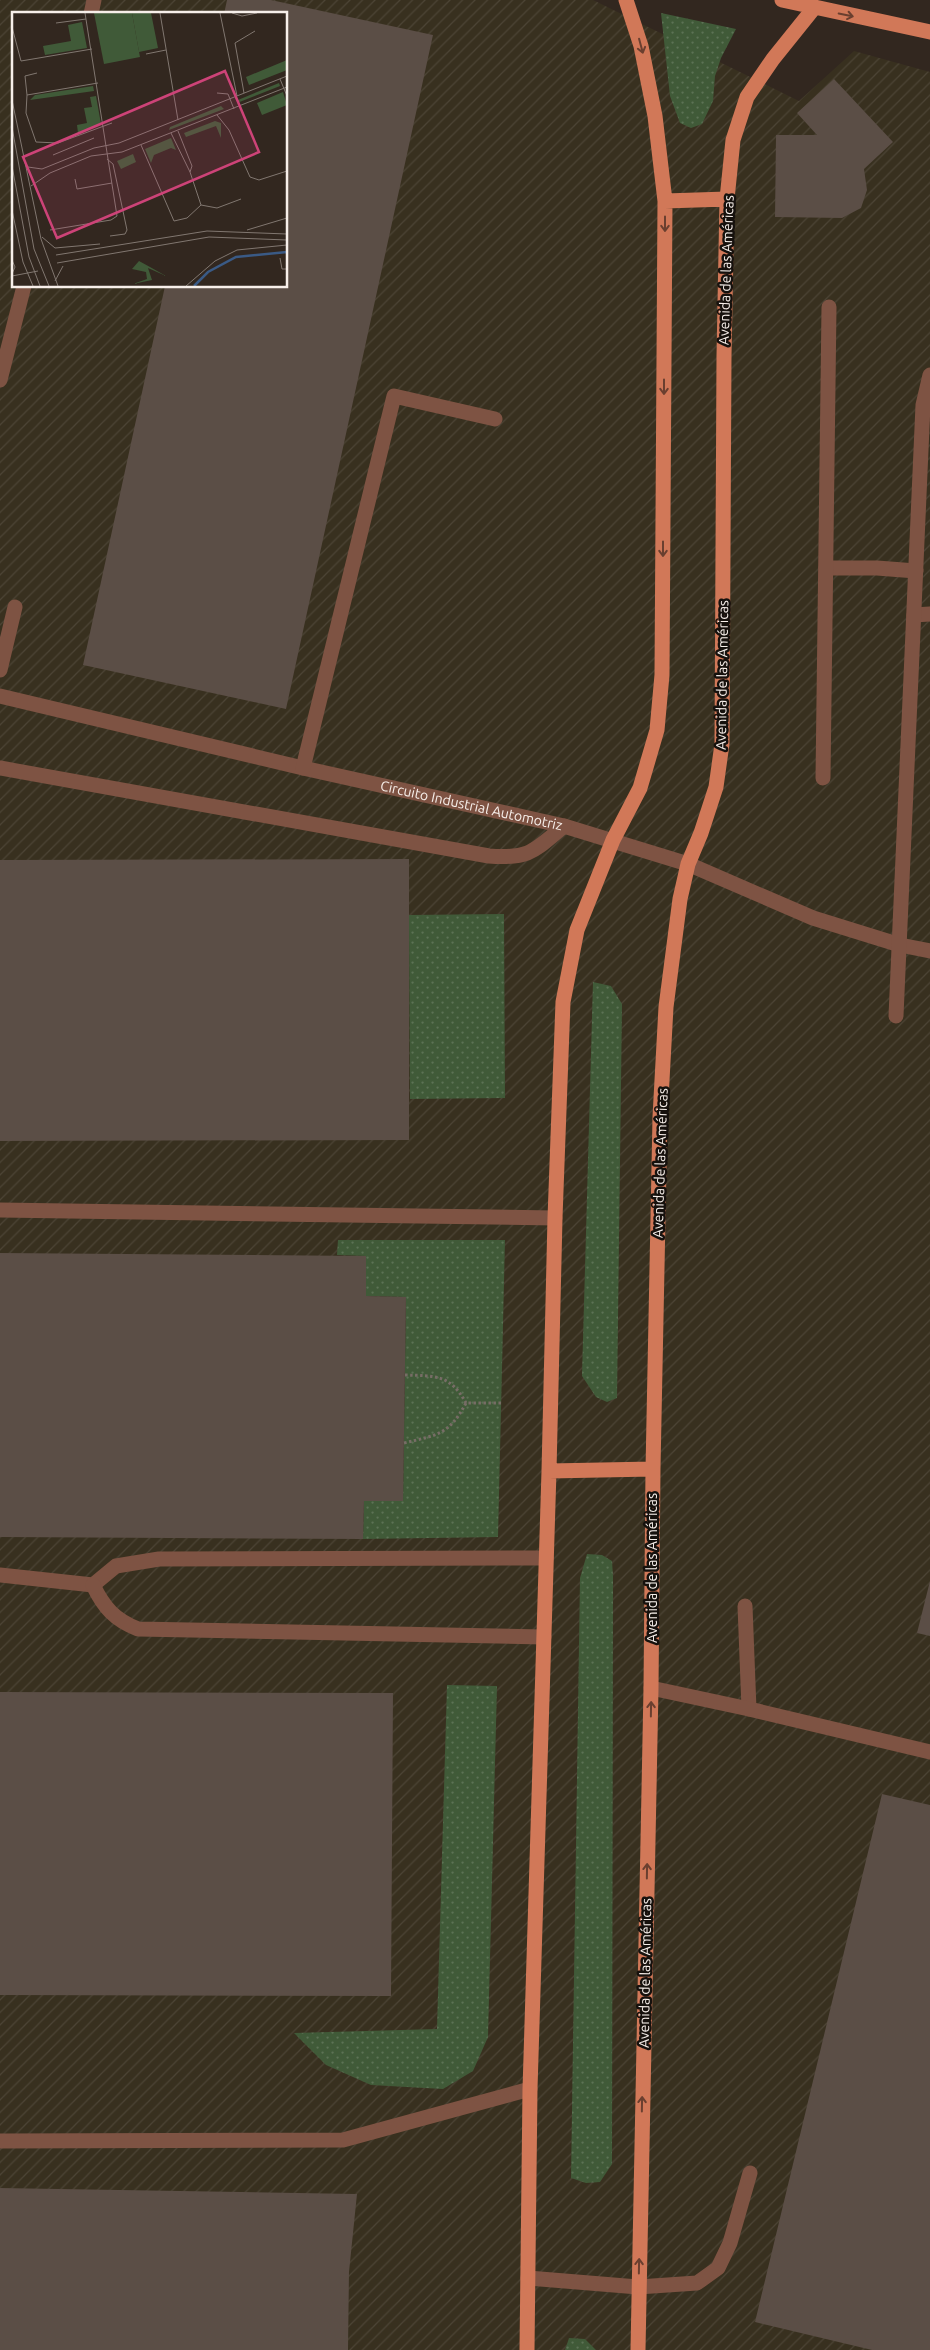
<svg xmlns="http://www.w3.org/2000/svg" width="930" height="2350" viewBox="0 0 930 2350" font-family="Ubuntu,sans-serif">
<style>
.industrial{fill:url(#industrial-furrows);fill-rule:evenodd}
.park{fill:url(#park-dots)}
.building{fill:#5b4e46}
.lines{fill:none;stroke-linecap:round;stroke-linejoin:round}
.path{stroke:#776d66;stroke-width:3;stroke-dasharray:2.5 2.5;stroke-linecap:butt}
.minor{stroke:#7e5343;stroke-width:15}
.major{stroke:#d17858;stroke-width:15}
.oneway{stroke:#6a3f2f}
.labels{text-anchor:middle;dominant-baseline:central;stroke-width:5;stroke-linejoin:round;paint-order:stroke}
.street-label{font-size:14px;fill:#f7efea;stroke:#16110d}
.inset-river{fill:none;stroke:#3a5a85;stroke-width:2.5}
.inset-road{fill:none;stroke:#817770;stroke-width:1}
.view{fill:#cd4378;fill-opacity:0.15;stroke:#cd4378;stroke-width:2.5}
.inset-edge{fill:none;stroke:#f7efea;stroke-width:2.5}
</style>
<defs>
<pattern id="industrial-furrows" width="10" height="10" patternUnits="userSpaceOnUse" patternTransform="scale(1.25)"><rect width="10" height="10" fill="#38301f"/><path d="M-1 1l2-2M0 10L10 0M9 11l2-2" fill="none" stroke="#4c4435"/></pattern>
<pattern id="park-dots" width="8" height="8" patternUnits="userSpaceOnUse" patternTransform="scale(1.25)"><rect width="8" height="8" fill="#405a38"/><path d="M2 2h.1M6 6h.1" fill="none" stroke="#5c7255" stroke-width="1.8" stroke-linecap="round"/></pattern>
</defs>
<rect width="100%" height="100%" fill="#32271f"/>
<path class="industrial" d="M0 0H593L799 101 854 51 930 72V2350H0ZM14 14H286V286H14Z"/>
<path class="park" d="M661 13 736 29 721 58 715 76 713 101 702 124 691 128 680 123 670 96Z
M504 914 505 1098 410 1099 409 915Z
M593 982 611 986 622 1004 617 1398 607 1402 596 1397 582 1376Z
M338 1240H505L498 1537 363 1539 364 1501H403L406 1297 366 1296V1256L337 1255Z
M587 1554 602 1555 612 1561 613 1576 612 2164 600 2182 586 2183 571 2178 580 1578Z
M447 1685 497 1686 488 2037 473 2071 443 2089 371 2085 326 2065 294 2033 437 2029Z
M569 2338 585 2339 596 2350H565Z"/>
<path class="building" d="M227 0H271L433 35 286 709 83 665 165 286H286V14H224Z
M834 79 893 142 864 169 867 190 861 208 842 218 775 217 776 135H817L797 113Z
M409 859V1140L0 1141V860Z
M0 1253 366 1256V1296L406 1297 403 1501H364L363 1539 0 1537Z
M930 1581V1636L917 1633Z
M0 1692 393 1693 391 1996 0 1995Z
M882 1794 930 1805V2350H872L755 2322Z
M0 2188 357 2194 349 2272 348 2350H0Z"/>
<g class="lines">
<path class="path" d="M405 1375C435 1376 450 1374 466 1403
M404 1443C437 1435 449 1435 466 1403H502"/>
<g class="minor">
<path d="M91 14 94 0"/>
<path d="M0 380 24 286"/>
<path d="M826 568H877L916 571"/>
<path d="M914 615 930 614"/>
<path d="M0 670 15 607"/>
<path id="s1" d="M0 696 303 768 564 826 688 864 813 918 900 945 930 951"/>
<path d="M0 768 489 856C530 859 534 851 564 826"/>
<path d="M303 768 394 396 495 419"/>
<path d="M823 778 829 307"/>
<path d="M896 1016 923 405 930 375"/>
<path d="M0 1210 555 1218"/>
<path d="M0 1575 93 1585 116 1566 159 1559 546 1558"/>
<path d="M93 1585C104 1608 115 1620 138 1629L544 1637"/>
<path d="M745 1606 749 1709"/>
<path d="M651 1688 749 1709 930 1752"/>
<path d="M0 2141 343 2140 530 2089"/>
<path d="M528 2278 638 2287 697 2283 718 2268 730 2243 750 2173"/>
</g>
<path class="major" d="M782 0 930 32
M665 201 727 199
M549 1471 653 1469
M527 2350 530 2089 549 1471 555 1218 563 1002 577 930 613 840 640 788 657 730 662 675 665 201 655 116 641 46 626 0
M638 2350 651 1688 653 1469 660 1117 666 1007 680 899 688 864 701 833 716 787 722 744 724 356 727 199 733 140 747 97 773 59 814 8"/>
</g>
<defs><path id="oneway-shaft" d="M-6 0H5M1.5-3L5.5 0L1.5 3" fill="none" stroke-width="1.6" stroke-linecap="round" stroke-linejoin="round" transform="scale(1.25)"/></defs>
<g class="oneway">
<use href="#oneway-shaft" transform="translate(846 15) rotate(12)"/>
<use href="#oneway-shaft" transform="translate(641 46) rotate(75)"/>
<use href="#oneway-shaft" transform="translate(665 224) rotate(90)"/>
<use href="#oneway-shaft" transform="translate(664 387) rotate(90)"/>
<use href="#oneway-shaft" transform="translate(663 549) rotate(90)"/>
<use href="#oneway-shaft" transform="translate(651 1709) rotate(-89)"/>
<use href="#oneway-shaft" transform="translate(647 1871) rotate(-89)"/>
<use href="#oneway-shaft" transform="translate(642 2104) rotate(-89)"/>
<use href="#oneway-shaft" transform="translate(639 2266) rotate(-89)"/>
</g>
<g class="labels">
<g class="street-label">
<text transform="translate(726 270) rotate(-88)">Avenida de las Américas</text>
<text transform="translate(722 675) rotate(-89)">Avenida de las Américas</text>
<text stroke="none"><textPath href="#s1" startOffset="484">Circuito Industrial Automotriz</textPath></text>
<text transform="translate(660 1163) rotate(-88)">Avenida de las Américas</text>
<text transform="translate(652 1568) rotate(-90)">Avenida de las Américas</text>
<text transform="translate(645 1973) rotate(-89)">Avenida de las Américas</text>
</g>
</g>
<g transform="translate(12 12)">
<rect width="275" height="275" fill="#32271f"/>
<path d="M120 1H139L146 36 127 40ZM70 10 75 36 33 43 31 34 59 29 56 13ZM275 48V58L237 73 234 65ZM267 71 268 74 225 91 226 88ZM81 74 82 79 18 88 23 83ZM271 80 275 93 250 103 245 91ZM84 84 89 112 66 121 65 113 75 111 72 96 80 95 78 85ZM209 94 212 97 157 118 158 115ZM203 109 209 111V126L204 114 174 125 172 121ZM159 126 164 138 159 136 142 143 139 151 133 137ZM121 142 124 150 109 157 105 149ZM127 249 138 255 154 264 136 256 140 268 121 272 135 267 134 260 120 257Z" fill="#405a38"/>
<path d="M82 1H120L128 45 92 52Z" fill="#405a38"/>
<path class="inset-river" d="M182 274 196 260 224 245 275 240"/>
<path class="inset-road" d="M148 1 166 108M208 1 225 84M220 1 230 4 245 1M44 11 74 7M0 15 9 49 80 37M134 42 154 38M25 61 13 64 15 83 86 71M268 67 275 84M205 81 216 82 222 97M232 81 223 31 243 19M15 83 14 101 24 130 46 131 100 111M0 88 29 227 46 274M205 103 217 118 238 165 247 168 275 159M0 115 22 237 37 274M166 119 180 154 178 160M159 121 178 160 189 193M129 133 162 209 175 206 189 193 205 196 229 187M41 143 82 126M95 147 101 152 115 218 113 222 98 224M0 154 17 245 28 274M16 155 30 157 82 136 107 131 275 64M63 167 65 177 100 171M19 174 38 161 79 144 110 140 275 75M0 198 11 250 21 274M38 218 99 208 105 204 73 1M235 218 275 206M30 225 43 236 88 232M44 243 195 219 275 222M268 246 270 257H275M0 248 3 255 0 262M45 251 197 225 275 228M0 264 26 259M43 269 51 254M174 274 203 249 225 238 275 233"/>
<path class="view" d="M213 59 247 140 45 226 11 145Z"/>
<rect width="275" height="275" class="inset-edge"/>
</g>
</svg>
